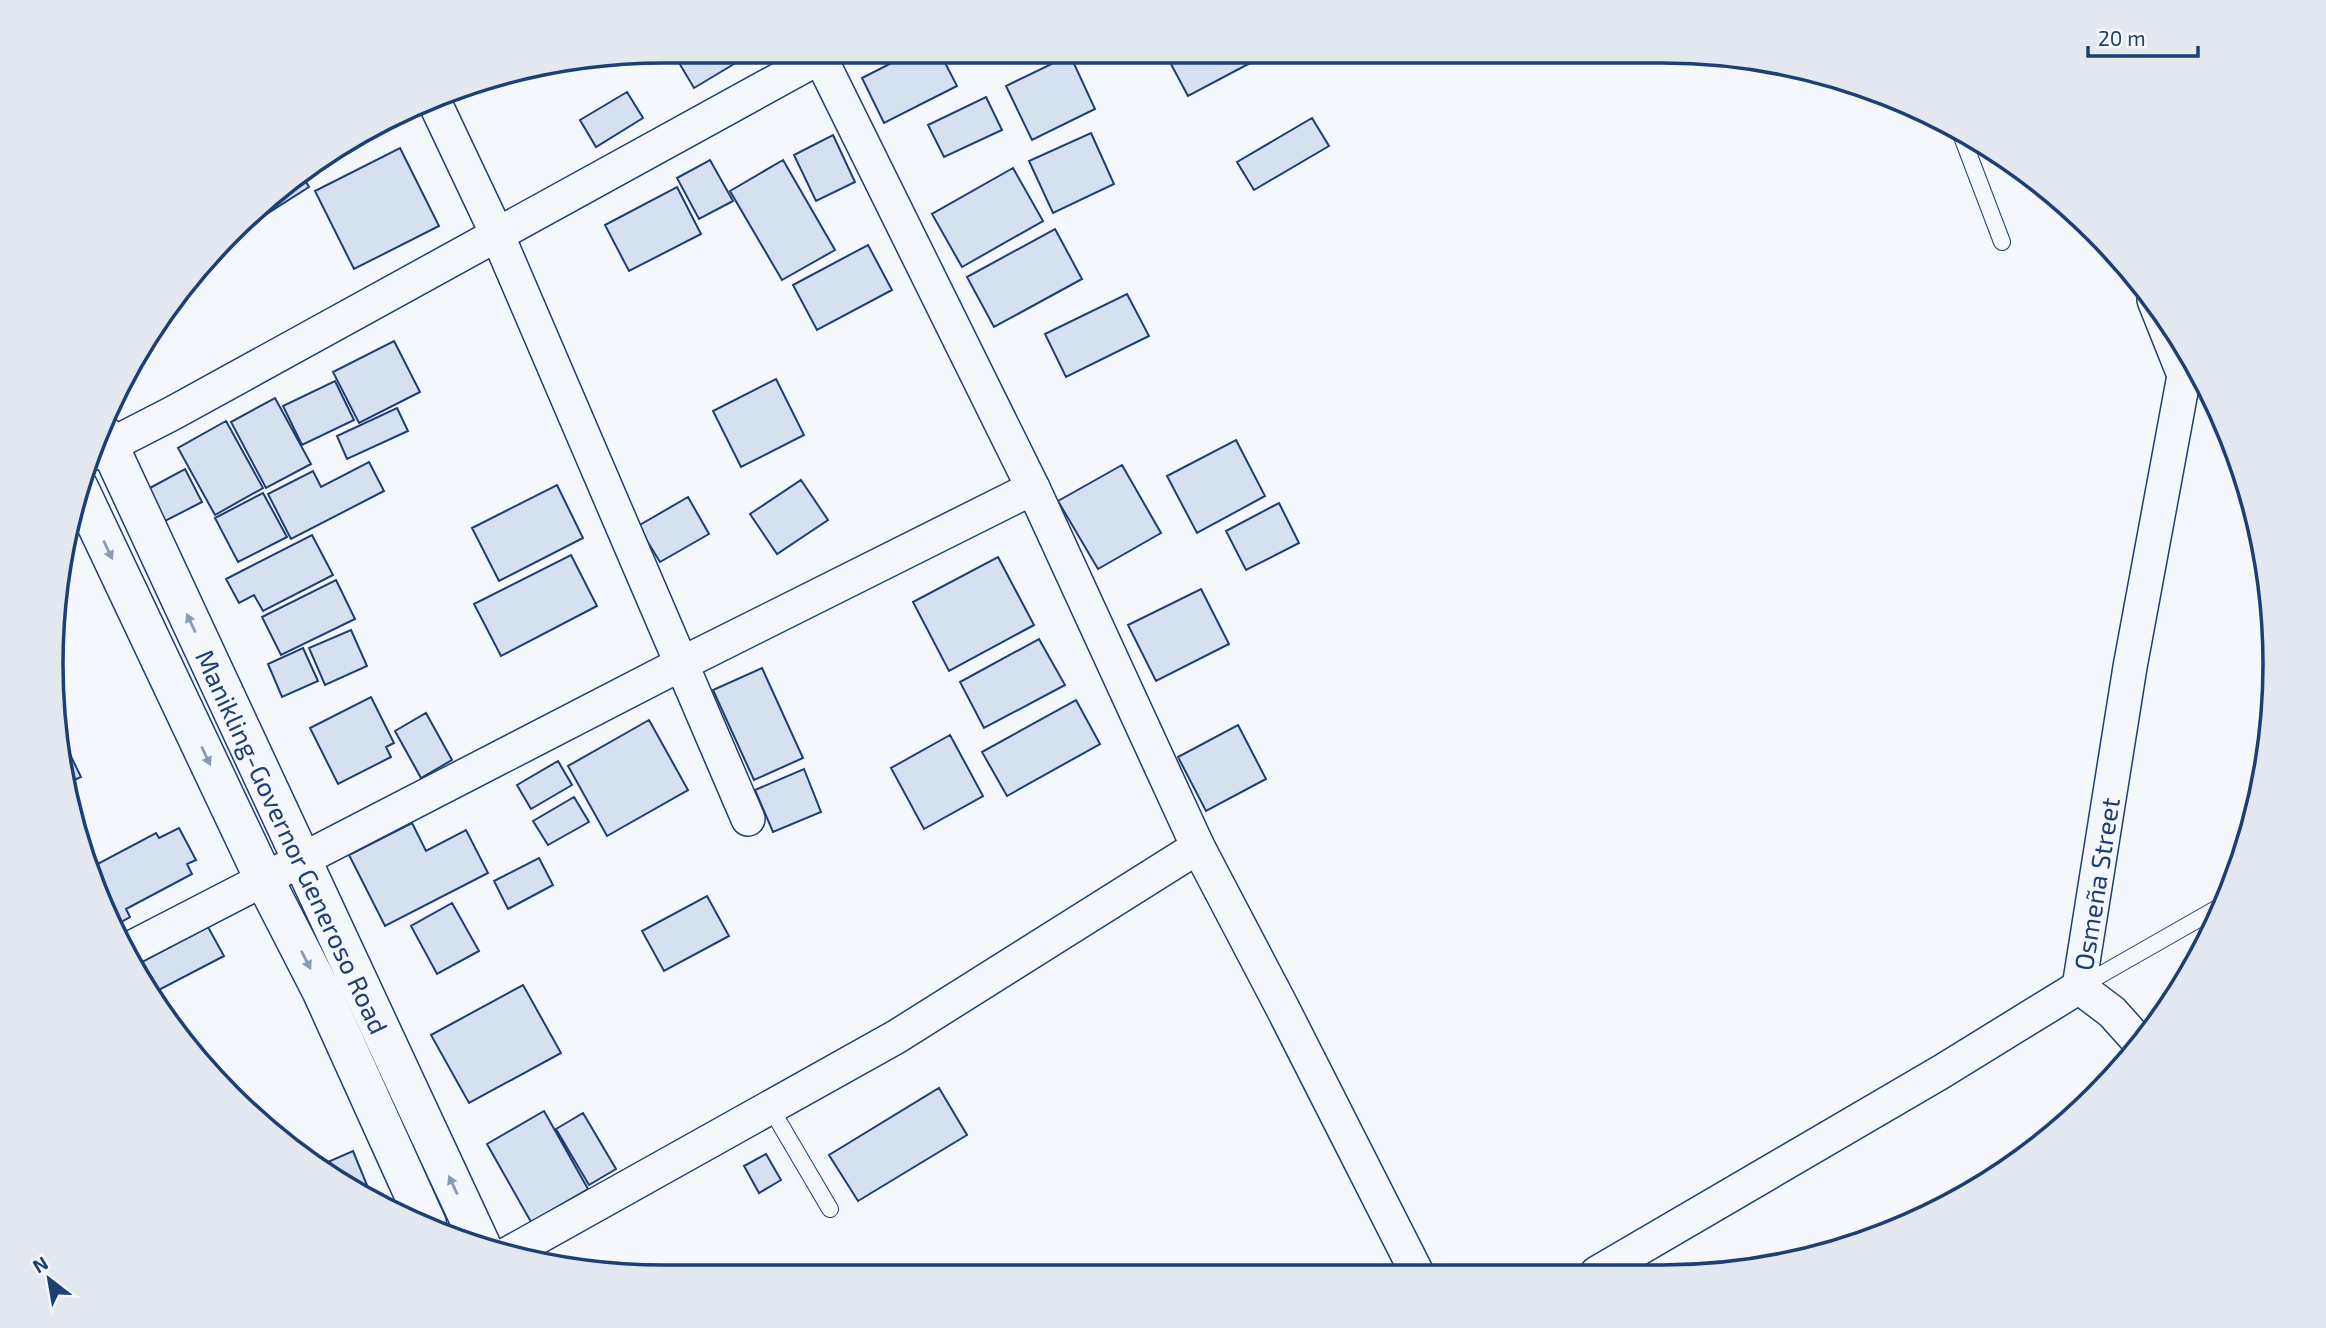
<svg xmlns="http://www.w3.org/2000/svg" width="2326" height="1328" viewBox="0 0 2326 1328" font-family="'Exo 2',sans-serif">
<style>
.building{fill:#d5e0f0;stroke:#1d3f73;stroke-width:2}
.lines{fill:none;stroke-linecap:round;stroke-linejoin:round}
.service-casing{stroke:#1d3f73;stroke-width:18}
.minor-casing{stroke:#1d3f73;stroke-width:36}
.secondary-casing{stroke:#1d3f73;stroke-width:41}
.service{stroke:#f4f7fb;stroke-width:16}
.minor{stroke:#f4f7fb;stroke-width:33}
.secondary{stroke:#f4f7fb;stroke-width:38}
.oneway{fill:#889bb7}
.labels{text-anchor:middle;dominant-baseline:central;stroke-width:5;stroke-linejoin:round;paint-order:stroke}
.street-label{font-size:26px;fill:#1d3f73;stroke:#f4f7fb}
.rim{fill:none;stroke:#1d3f73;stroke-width:3.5}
</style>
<rect width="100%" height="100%" fill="#f4f7fb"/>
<path class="building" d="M672 51H733L739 61 694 88Z
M915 51H939L957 86 884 123 862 78Z
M1164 51 1271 52 1188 96Z
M1070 55 1095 109 1032 140 1006 86Z
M498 78 459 100 453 91 467 83Z
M627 92 643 118 596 147 580 120Z
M986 97 1002 130 944 157 928 125Z
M1312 118 1329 146 1254 190 1237 162Z
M1091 133 1114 184 1053 213 1029 161Z
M833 135 855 182 816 201 794 155Z
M400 148 439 226 354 269 315 191Z
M710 160 733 201 699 219 677 178Z
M783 160 835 250 782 280 730 191Z
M1013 168 1043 221 962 267 932 214Z
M300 172 309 187 254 222 252 219 291 177Z
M677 187 701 234 629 271 605 225Z
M1055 229 1082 279 994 327 967 277Z
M868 245 892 290 817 330 793 285Z
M1127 294 1149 336 1066 377 1045 334Z
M394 341 420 392 359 423 333 372Z
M776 379 804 435 741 467 713 411Z
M335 381 354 420 302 445 283 406Z
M275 398 311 464 266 488 231 422Z
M397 408 408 431 347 459 337 436Z
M2222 420 2245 482 2215 424Z
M226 421 263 488 215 515 178 448Z
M1236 440 1265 496 1197 533 1167 476Z
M369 462 384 491 291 539 268 494 313 471 321 487Z
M1122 465 1161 533 1098 569 1058 501Z
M185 469 202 502 165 521 148 489Z
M801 480 828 520 777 554 750 514Z
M557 485 583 538 499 581 472 528Z
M263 493 287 537 238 562 215 518Z
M688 497 709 534 660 562 638 526Z
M1279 503 1299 543 1246 570 1226 531Z
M312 535 333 575 263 611 254 595 239 603 226 579Z
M571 555 597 606 501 656 474 604Z
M998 557 1034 625 949 671 913 602Z
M336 580 355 619 281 655 262 617Z
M1201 589 1229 644 1156 681 1128 625Z
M351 630 367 666 325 685 309 648Z
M1039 639 1065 685 984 728 960 682Z
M303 648 318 681 282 697 268 664Z
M762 668 803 758 754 780 713 690Z
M371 697 394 743 386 747 391 757 338 784 310 728Z
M1076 700 1100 744 1007 796 982 752Z
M426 713 452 760 421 778 395 731Z
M649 720 688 790 607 836 568 766Z
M1238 725 1266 779 1206 811 1178 757Z
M950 735 983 796 924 829 891 768Z
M65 744 81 777 70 782 62 746Z
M558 761 572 785 531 809 517 785Z
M804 769 821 812 773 832 755 790Z
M574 797 589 822 548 845 533 821Z
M412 823 426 851 466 830 488 873 385 926 349 855Z
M179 828 196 860 187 864 192 874 126 909 130 917 114 926 97 898 90 868 156 833 159 838Z
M539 858 553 885 508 909 494 881Z
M707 896 729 936 664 971 642 931Z
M452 903 479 951 437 974 411 926Z
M208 927 224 956 155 992 138 964Z
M523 985 561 1053 469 1103 431 1035Z
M939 1088 967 1135 858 1201 829 1155Z
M544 1111 588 1189 531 1222 487 1144Z
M583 1113 616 1169 589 1185 556 1129Z
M353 1151 369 1190 361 1194 363 1197 321 1165Z
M766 1154 781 1180 759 1193 744 1166Z"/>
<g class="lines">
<defs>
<path id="service" d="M1959 129 2002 242
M2081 986 2223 905
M770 1107 830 1209"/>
<g id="minor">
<path d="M817 51 1033 488 1198 847 1283 1009 1417 1273"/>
<path d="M434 101 497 234 748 819"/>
<path d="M2154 300 2184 375"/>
<path d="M95 453 173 413 831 51"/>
<path d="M129 949 681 664 1033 488"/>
<path d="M2079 987 2112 1012 2139 1042"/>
<path d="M504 1256 896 1037 1198 847"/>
<path id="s1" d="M1597 1273 1941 1072 2079 987 2130 667 2188 354"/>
</g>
<g id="secondary">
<path id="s2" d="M104 435 482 1247"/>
<path d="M79 488 264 879 322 992 427 1224"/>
</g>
</defs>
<use href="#service" class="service-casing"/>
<use href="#minor" class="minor-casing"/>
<use href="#secondary" class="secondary-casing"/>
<use href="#service" class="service"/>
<use href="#minor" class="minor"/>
<use href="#secondary" class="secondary"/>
</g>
<defs><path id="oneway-solid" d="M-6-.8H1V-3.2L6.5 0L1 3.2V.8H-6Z" transform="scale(1.75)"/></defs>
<g class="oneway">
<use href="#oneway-solid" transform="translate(108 550) rotate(65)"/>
<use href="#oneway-solid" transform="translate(191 623) rotate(-115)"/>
<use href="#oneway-solid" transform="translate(206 756) rotate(65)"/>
<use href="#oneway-solid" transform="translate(306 960) rotate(63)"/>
<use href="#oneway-solid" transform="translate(453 1185) rotate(-115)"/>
</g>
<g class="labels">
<g class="street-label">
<text stroke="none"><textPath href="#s2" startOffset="448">Manikling-Governor Generoso Road</textPath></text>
<text stroke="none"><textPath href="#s1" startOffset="665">Osmeña Street</textPath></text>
</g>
</g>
<path d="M0 0H2326V1328H0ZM664 63H1662A601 601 0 0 1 2263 664V664A601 601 0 0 1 1662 1265H664A601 601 0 0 1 63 664V664A601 601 0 0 1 664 63Z" fill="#e3e8f0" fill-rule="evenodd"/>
<path class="rim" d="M664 63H1662A601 601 0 0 1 2263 664V664A601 601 0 0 1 1662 1265H664A601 601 0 0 1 63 664V664A601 601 0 0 1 664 63Z"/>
<g transform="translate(49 1279) rotate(329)" stroke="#f4f7fb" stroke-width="5" paint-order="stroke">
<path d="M0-5L12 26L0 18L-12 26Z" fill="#1d3f73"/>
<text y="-10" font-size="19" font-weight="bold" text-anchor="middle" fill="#1d3f73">N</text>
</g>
<path d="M2088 46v10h110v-10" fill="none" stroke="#1d3f73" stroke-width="3.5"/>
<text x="2098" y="46" font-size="21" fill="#1d3f73" stroke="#f4f7fb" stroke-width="5" paint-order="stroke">20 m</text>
</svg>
